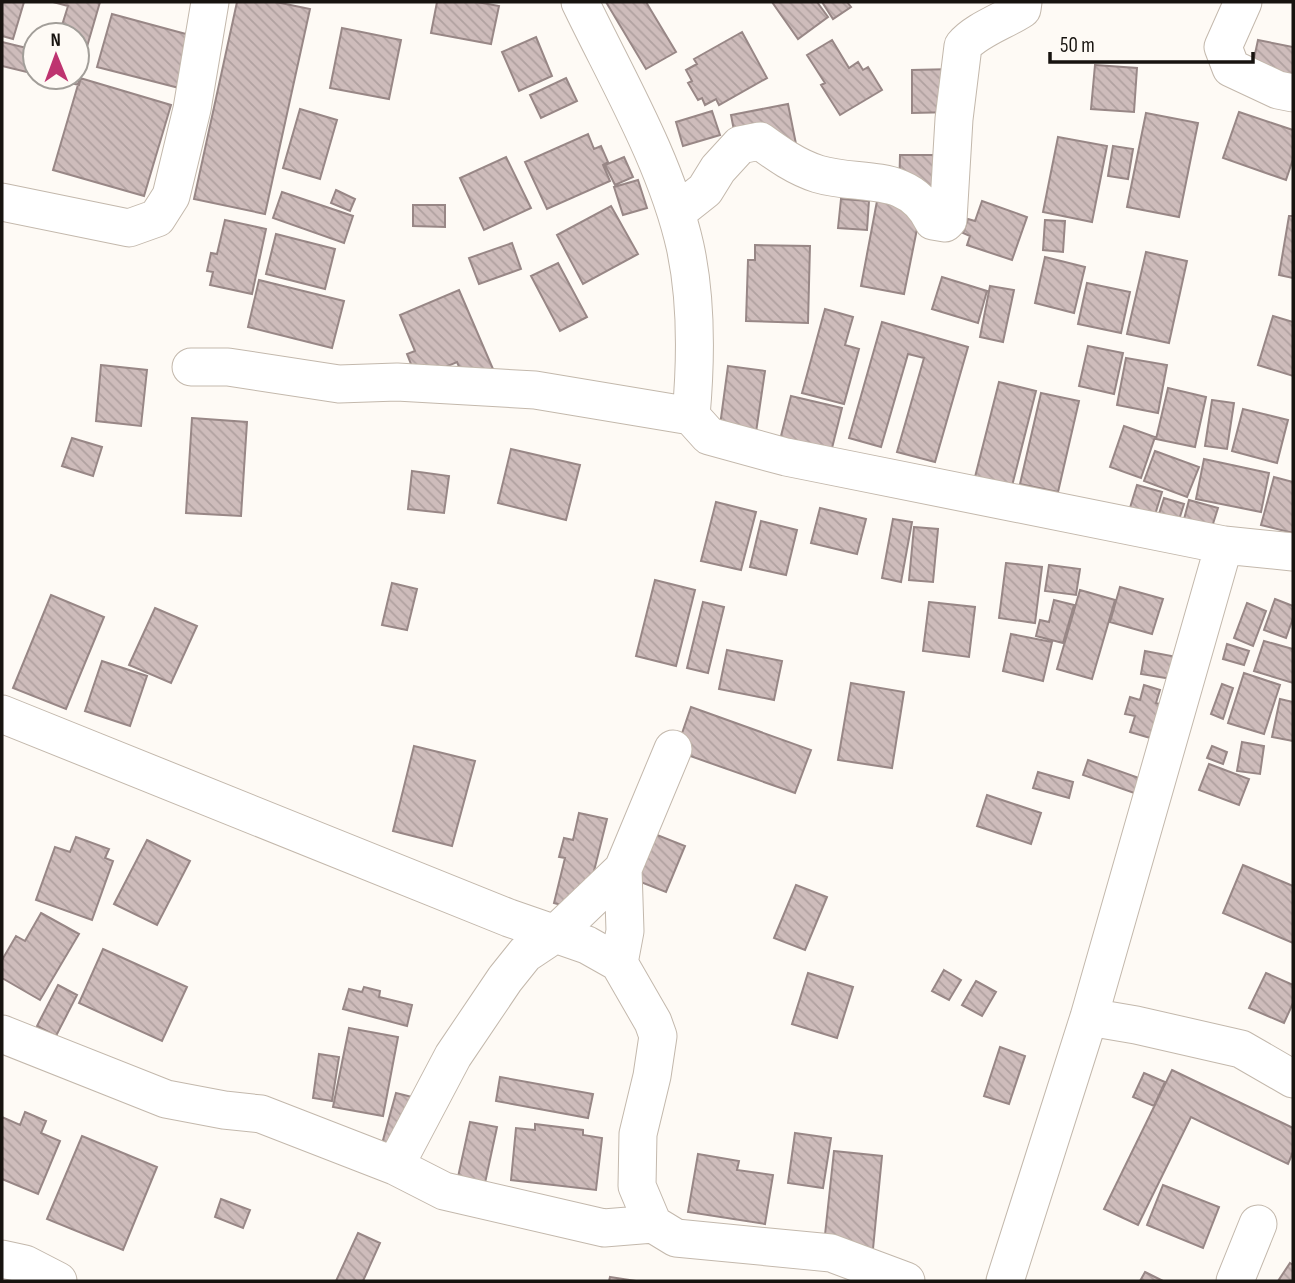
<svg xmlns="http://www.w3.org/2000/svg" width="1295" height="1283" viewBox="0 0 1295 1283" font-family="'Sofia Sans Condensed',sans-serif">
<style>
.building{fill:url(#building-back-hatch);stroke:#988786;stroke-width:2}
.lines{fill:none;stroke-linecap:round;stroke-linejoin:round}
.minor-casing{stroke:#c3b8ac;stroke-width:39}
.minor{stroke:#fff;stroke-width:37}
</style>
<defs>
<pattern id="building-back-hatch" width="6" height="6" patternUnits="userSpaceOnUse" patternTransform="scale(1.75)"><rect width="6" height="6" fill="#cebcbb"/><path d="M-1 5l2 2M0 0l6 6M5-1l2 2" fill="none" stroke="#b0a1a0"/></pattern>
</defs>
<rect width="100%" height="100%" fill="#fefaf5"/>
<path class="building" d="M2 2H24L13 39 2 36Z
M53 2H100L84 57 77 55V35H59L68 6Z
M237 2H276L310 9 265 214 194 199Z
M437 2H477L499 6 491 44 431 33Z
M606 2H646L676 52 646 69Z
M772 2H817L828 17 798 39Z
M822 2H847L851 7 833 19Z
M112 14 197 37 183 89 97 67Z
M342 28 401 40 389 99 330 88Z
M742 32 767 78 719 105 716 99 705 105 702 98 698 100 688 83 692 81 686 70 697 64 694 59Z
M536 37 552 76 519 91 502 52Z
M832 40 849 68 858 62 863 70 868 67 882 90 840 115 821 85 825 83 807 55Z
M1258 40 1293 47V86L1250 77Z
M2 42 35 50V74L2 66Z
M77 60 85 61 79 85 46 77H77Z
M1095 65 1137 68 1134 112 1091 109Z
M954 69V112L912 113V70Z
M80 78 171 105 144 196 53 170Z
M566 78 577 101 541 118 530 95Z
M788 104 796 144 739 156 731 115Z
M300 109 337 120 320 179 283 168Z
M712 111 720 135 683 146 676 122Z
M1239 112 1293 130V159L1286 180 1223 158Z
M1146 113 1198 123 1179 217 1127 207Z
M588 134 594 149 601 146 608 162 603 165 610 181 547 209 525 162Z
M1058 137 1107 146 1092 222 1043 212Z
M1113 146 1133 149 1128 179 1108 176Z
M900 155H944L943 195H899Z
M506 157 531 208 484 230 460 178Z
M624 157 633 177 615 185 605 165Z
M638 180 647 208 623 215 614 187Z
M336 190 355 199 350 211 331 203Z
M282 192 353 216 344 243 273 218Z
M841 199 869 201 867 230 838 228Z
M877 201 921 209 904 294 861 286Z
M982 201 1027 217 1012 260 967 245 970 236 963 233 968 219 975 221Z
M413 205H445V227L413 226Z
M611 206 638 254 583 284 557 235Z
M1289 216H1293V278L1279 275Z
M225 220 266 229 252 294 210 285 213 272 207 271 211 253 217 254Z
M1045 220 1065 221 1063 252 1043 250Z
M276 234 335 249 325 289 266 274Z
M512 243 521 269 479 284 469 258Z
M755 245 810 246 808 323 746 321 748 260H755Z
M1146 252 1187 261 1169 343 1127 334Z
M1045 257 1085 267 1074 313 1035 303Z
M558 263 587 317 560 331 531 276Z
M942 277 987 291 978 323 932 309Z
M259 280 344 301 332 348 248 327Z
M1087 283 1130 292 1121 333 1078 324Z
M990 286 1014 290 1003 342 980 337Z
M459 290 496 376 468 388 457 362 417 379 407 354 415 351 400 315Z
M825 309 853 317 845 345 859 349 844 404 802 393Z
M1273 316 1293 322V376L1258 365Z
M882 322 968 347 935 462 897 452 924 358 908 354 881 447 849 438Z
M1088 346 1123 353 1114 394 1079 386Z
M1126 358 1167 365 1158 413 1117 405Z
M101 365 147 370 141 426 96 421Z
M728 366 765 371 755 439 719 433Z
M999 382 1036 391 1012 486 975 477Z
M1168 388 1206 397 1195 447 1156 439Z
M1041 393 1079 401 1058 492 1020 484Z
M791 396 842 408 828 464 777 452Z
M1212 400 1234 403 1227 449 1205 446Z
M1243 409 1288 420 1277 463 1232 451Z
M192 418 247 422 241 516 186 513Z
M1124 426 1155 437 1141 478 1110 467Z
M72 438 102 447 93 476 62 466Z
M511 449 580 465 566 520 498 503Z
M1155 451 1199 467 1187 497 1144 481Z
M1204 459 1269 473 1261 512 1196 499Z
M412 471 449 476 444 513 408 509Z
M1274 477 1293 482V533L1261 525Z
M1137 485 1162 492 1154 518 1129 511Z
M1164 498 1184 504 1178 523 1158 517Z
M1189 500 1218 508 1211 530 1183 523Z
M716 502 756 512 741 570 701 561Z
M820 508 866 519 857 554 811 543Z
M893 519 912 522 901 582 882 578Z
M761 521 797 530 786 575 750 567Z
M914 527 938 529 933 582 909 580Z
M1006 563 1042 567 1035 623 999 618Z
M1049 565 1080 569 1076 595 1045 591Z
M655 580 695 590 676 666 636 656Z
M392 583 417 589 407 630 382 625Z
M1120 587 1163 599 1152 634 1110 622Z
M1080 590 1115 600 1092 679 1057 669Z
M51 595 104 617 66 709 13 688Z
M1275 599 1293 606V618L1286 638 1264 630Z
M1054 600 1074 605 1063 643 1036 636 1040 620 1049 622Z
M703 602 724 607 708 673 687 668Z
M929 602 975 607 969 657 923 651Z
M1247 603 1266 611 1253 646 1234 638Z
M155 608 197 626 171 683 129 665Z
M1011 634 1052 642 1043 681 1003 671Z
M1264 641 1293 649V683L1254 671Z
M1227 644 1249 651 1244 665 1223 659Z
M727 650 782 661 774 700 719 689Z
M1145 651 1182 658 1178 680 1141 674Z
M102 661 147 676 130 726 85 711Z
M1244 673 1280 685 1264 734 1228 723Z
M851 683 904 692 892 768 838 760Z
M1222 684 1233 688 1223 719 1211 714Z
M1144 685 1160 690 1156 703 1171 707 1157 740 1130 732 1135 716 1125 714 1130 697 1140 700Z
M1280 699 1293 702V741L1272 737Z
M691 707 811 750 795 793 676 751Z
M1242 742 1264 746 1260 774 1237 771Z
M414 746 475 761 452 846 393 831Z
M1212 746 1227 752 1223 764 1207 758Z
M1088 760 1142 779 1137 794 1083 775Z
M1209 764 1249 779 1239 805 1199 790Z
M1038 772 1073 782 1069 798 1033 788Z
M987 795 1041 813 1031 844 977 826Z
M579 813 607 819 584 911 554 903 565 858 559 857 564 838 573 840Z
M652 833 685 846 666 892 633 879Z
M76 837 109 849 105 858 113 861 92 920 36 900 55 847 70 852Z
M147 840 190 861 157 925 114 904Z
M1243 865 1293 886V943L1223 913Z
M796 885 827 897 805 950 774 938Z
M41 913 79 934 40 1000 2 978V960L16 936 25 941Z
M103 949 187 987 162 1041 79 1003Z
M944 970 961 980 949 1000 932 991Z
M808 973 853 987 837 1038 792 1024Z
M1266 973 1293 985V1003L1284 1023 1249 1008Z
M976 981 996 992 982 1016 962 1005Z
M58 985 77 995 56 1036 37 1026Z
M364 987 380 991 379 997 412 1005 407 1026 343 1009 349 989 362 992Z
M349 1028 398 1037 383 1116 333 1107Z
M1000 1047 1025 1056 1009 1104 984 1096Z
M319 1054 339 1057 332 1101 313 1098Z
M1172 1070 1293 1128V1152L1288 1164 1191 1117 1138 1225 1104 1209Z
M1144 1073 1165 1082 1154 1106 1133 1097Z
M500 1077 593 1094 588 1118 496 1101Z
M396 1093 432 1102 380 1151Z
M25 1112 46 1121 41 1133 60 1141 38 1194 2 1179V1117L20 1125Z
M470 1122 497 1127 485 1183 458 1177Z
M535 1124 583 1130V1135L602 1138 596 1190 511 1180 516 1128 535 1130Z
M795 1133 831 1138 823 1188 788 1183Z
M82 1136 157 1167 123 1250 47 1219Z
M834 1151 882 1156 873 1249 824 1244Z
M698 1154 739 1161 737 1170 773 1175 765 1224 688 1212Z
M1163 1185 1219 1207 1203 1248 1147 1225Z
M221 1199 250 1210 243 1228 215 1217Z
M358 1233 380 1243 363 1281H336Z
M1290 1263 1293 1265V1281H1278Z
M1145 1272 1163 1281H1140Z
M610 1277 636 1281H609Z"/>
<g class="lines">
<defs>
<path id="minor" d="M580 2C617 79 666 162 685 246 697 301 696 361 691 416L709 436 786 457 1224 545 1293 552
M1243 2 1223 47 1231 68 1278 90 1293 93
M2 202 129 228 157 218 171 196 192 109 210 2
M676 213 705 190 718 169 740 145 760 141C778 154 796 167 818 174 861 187 909 171 933 221L945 223 948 220 954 119 963 46C976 30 1004 21 1022 9L1023 2
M191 367H228L339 384 397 382 535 390 691 416
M2 714 509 918 587 945 619 963 653 1022 658 1036 652 1076 638 1134 637 1186 653 1224 676 1238 831 1253 906 1281
M619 963 625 931 623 869
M1089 1017 1136 1025 1241 1049 1293 1079
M2 1034 166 1099 224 1110 261 1114 395 1166 444 1191 604 1228 653 1224
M395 1166 453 1056 505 979 525 954 555 934 623 869 673 749
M2 1259 25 1264 58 1281
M1005 1281 1089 1017 1224 545
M1235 1281 1258 1224"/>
</defs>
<use href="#minor" class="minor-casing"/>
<use href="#minor" class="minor"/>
</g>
<rect width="1295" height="1283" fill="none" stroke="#17130f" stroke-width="7"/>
<g transform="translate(56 56) rotate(359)"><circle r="33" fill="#fefaf5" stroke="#a29e99" stroke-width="2"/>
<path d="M0-5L12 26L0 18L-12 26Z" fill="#be3470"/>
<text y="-10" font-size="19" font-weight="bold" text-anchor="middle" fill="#17130f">N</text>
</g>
<path d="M1050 52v10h203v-10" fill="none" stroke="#17130f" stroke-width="3.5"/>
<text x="1060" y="52" font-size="21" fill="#17130f" stroke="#fefaf5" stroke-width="5" paint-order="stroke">50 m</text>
</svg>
